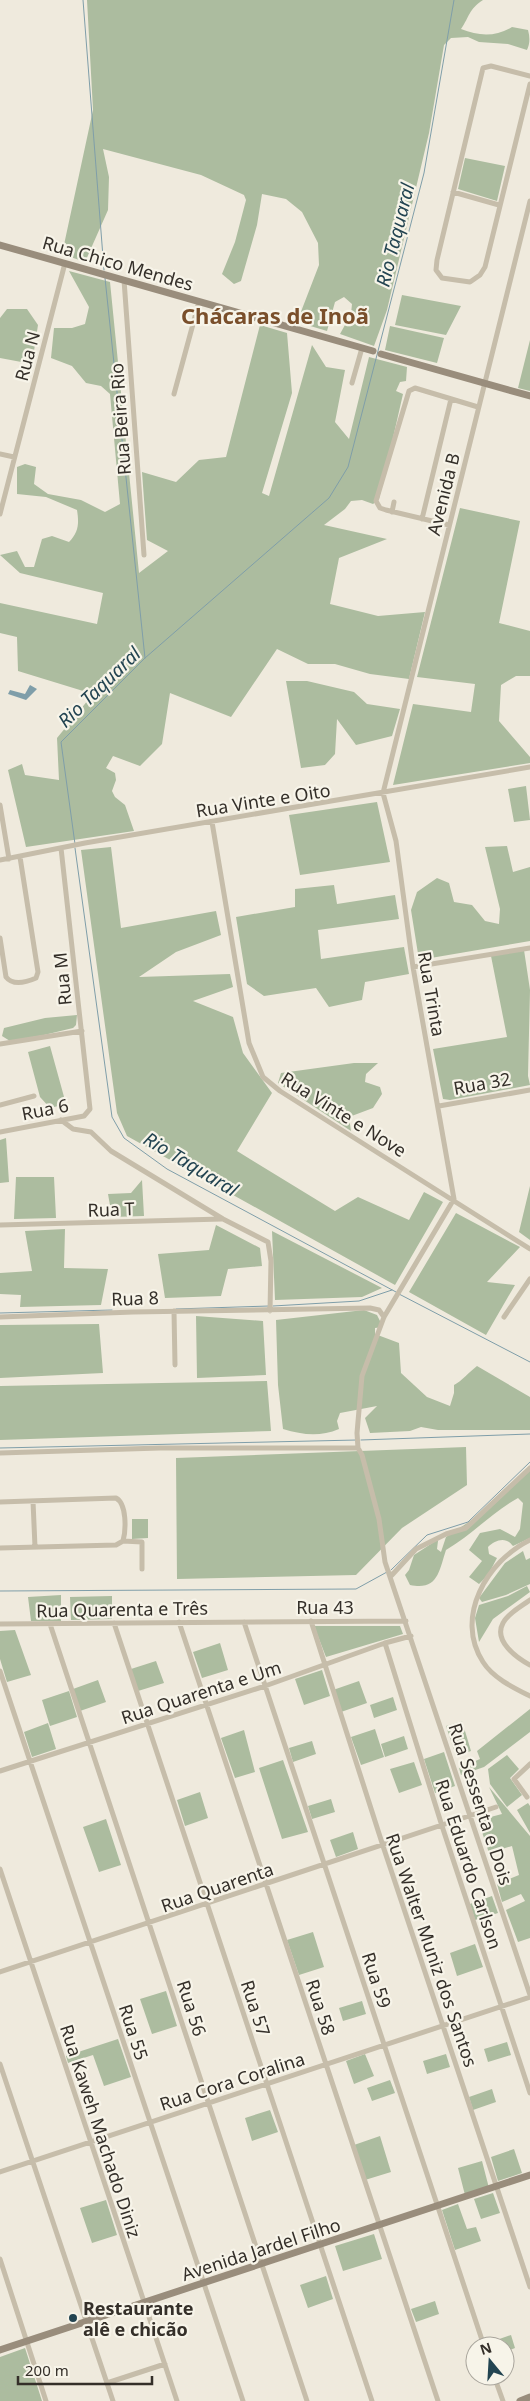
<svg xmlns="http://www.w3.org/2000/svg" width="530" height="2401" viewBox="0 0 530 2401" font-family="'Noto Sans',sans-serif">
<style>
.green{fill:#acbc9f}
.water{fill:#7f9ea9}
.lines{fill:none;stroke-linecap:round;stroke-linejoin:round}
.stream{stroke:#7f9ea9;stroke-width:1}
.minor{stroke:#c6bdaa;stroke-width:5}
.secondary{stroke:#998d7c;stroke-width:7}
.poi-dot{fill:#234451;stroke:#f7f4e9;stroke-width:2}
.labels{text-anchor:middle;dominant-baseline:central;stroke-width:4.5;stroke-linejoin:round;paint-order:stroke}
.street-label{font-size:18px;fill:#342f29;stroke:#f7f4e9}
.poi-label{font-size:18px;font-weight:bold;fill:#342f29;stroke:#f7f4e9;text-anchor:start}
.water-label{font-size:19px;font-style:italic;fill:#234451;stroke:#f7f4e9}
.district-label{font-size:22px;font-weight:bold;fill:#7a4f2b;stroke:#f7f4e9}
</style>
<rect width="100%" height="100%" fill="#efeadd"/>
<path class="green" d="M87 0H483C468 10 470 16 461 29 479 36 495 37 512 27L528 30C530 37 530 44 527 50L508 44 479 42 468 37 451 38 444 45 429 133 387 310 374 346 340 334 351 314 352 304 344 297 335 302 327 331 297 322 319 265 318 243 302 212 286 199 262 194 257 225 241 281 234 284 222 274 235 242 246 200 244 195 201 175 103 149 109 177 108 210 85 262 62 254 93 110Z
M465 158 505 166 497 201 458 189Z
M69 271 110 282 139 573 168 551 147 540 142 472 176 482 199 460 226 457 260 325 287 333 292 393 262 493 269 496 312 345 326 367 345 370 335 422 349 439 369 357 407 367 406 381 400 382 396 391 403 394 379 499 373 504 362 500 351 501 345 509 324 525 387 539 339 558 330 604 378 616 425 612 409 679 370 674 335 664H308L277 649 231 717 170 693 162 744 140 766 113 756 106 768 115 773 116 780 112 791 115 797 125 805 134 831 26 847 8 770 22 764 25 775 59 780 57 738 93 694 18 671 17 637 0 633V603L97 624 103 593 20 573 0 555 17 551 25 567H34L42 539 52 536 69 542C79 532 79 523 77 510L46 497 17 494V467L25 464 36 467 34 484 48 494 81 500 105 512 120 504 110 394 101 386 86 383 72 366 51 358 54 328H72L85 324 89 307Z
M402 295 461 306 446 335 395 325Z
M7 309H27L38 325 32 364 0 358V318Z
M390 326 444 338 437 363 385 350Z
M530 340V391L518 388Z
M460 508 520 521 499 623 530 631V676H516L501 685 499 721 530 757V763L393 785 413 704 471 712 475 684 417 677Z
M286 681H307L354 692 367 704 400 709 392 736 356 745 337 719 335 754 325 765 301 768Z
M526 786 530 820 514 822 508 789Z
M377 802 390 862 300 875 289 815Z
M507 846 513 872 530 867V941L419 960 411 910 417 892 437 878 449 883 454 902 472 905 485 921 499 924 500 909 485 847Z
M111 847 121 928 216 911 221 935 176 952 139 977 230 974 233 987 193 1001 233 1017 243 1053 272 1093 237 1151 335 1211 358 1197 409 1220 424 1192 443 1202 395 1285 127 1136 117 1113 81 850Z
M334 885 337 904 395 895 399 919 318 930 321 959 404 947 409 974 365 982 362 1000 329 1007 316 988 264 996 247 984 236 917 295 907V889Z
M524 950 530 990 528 1076 530 1085 450 1100 443 1099 433 1049 507 1037 491 956Z
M77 1015 76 1025 73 1028 44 1035 10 1041 2 1036 4 1028 45 1018Z
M50 1046 66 1104 50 1108 40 1097 28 1052Z
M354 1063H378L366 1074 365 1082 380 1087 382 1094 373 1108 349 1117 351 1131 278 1083 281 1073Z
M6 1138 9 1182 0 1183V1140Z
M16 1177H54L56 1218 14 1219Z
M142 1180 144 1216 112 1217 108 1194 131 1193Z
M530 1186V1240L519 1232Z
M456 1213 520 1247 487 1282 515 1285 486 1335 409 1292Z
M216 1225 260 1248 262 1266 228 1269 221 1296 165 1298 158 1254 209 1250Z
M65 1229 64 1268 108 1269 101 1305 20 1307 21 1295 0 1294V1273L32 1271 25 1231Z
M272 1231 382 1288 362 1297 275 1300Z
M364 1310 377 1315 383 1327 375 1328V1334L399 1343 401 1373 427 1397 450 1406 454 1393V1385C462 1381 469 1372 477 1366L530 1397V1430H438L421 1427 410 1431 370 1433 365 1418 377 1406 340 1413 337 1421 339 1429C320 1437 303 1435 283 1429L278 1385 276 1320Z
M196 1316 263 1321 266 1375 197 1378Z
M99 1324 103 1373 0 1378V1325Z
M267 1381 271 1431 0 1440V1386Z
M466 1447 467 1485 402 1528 356 1575 177 1579 176 1458Z
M530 1470V1538L513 1546C506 1536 495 1540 488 1547L489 1554 497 1558 488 1575 479 1584 469 1577 482 1561 469 1550 480 1533 500 1529 515 1537 520 1529 523 1503 518 1498C492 1512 472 1535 446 1550 439 1571 438 1591 410 1585L405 1575 409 1570 414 1555 437 1540 438 1541 437 1549 441 1552 446 1537 490 1508Z
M132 1519H148V1538L132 1539Z
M523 1551 526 1560 530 1558V1584L506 1595 482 1602 479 1598 505 1563Z
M527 1586 530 1592 493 1619 479 1642 475 1618 479 1605 508 1596Z
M61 1595V1621H31L28 1597Z
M112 1596V1619L71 1620 70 1597Z
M314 1626H400L403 1634 326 1657Z
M15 1630 31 1675 7 1682 0 1659V1631Z
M220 1643 228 1670 202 1678 193 1652Z
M156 1661 164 1683 138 1691 131 1669Z
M322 1670 330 1696 304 1705 295 1679Z
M98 1680 106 1702 80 1711 73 1689Z
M359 1681 367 1703 341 1712 333 1690Z
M69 1691 77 1717 50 1726 42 1700Z
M393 1697 397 1710 374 1718 370 1705Z
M530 1709V1732L484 1767 461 1775 459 1768 480 1759 477 1751Z
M462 1721 471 1751 456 1756 446 1726Z
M48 1723 56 1749 32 1757 24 1732Z
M375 1729 384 1757 361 1765 351 1737Z
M244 1730 255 1772 235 1778 221 1738Z
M404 1736 408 1749 385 1757 381 1744Z
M312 1741 316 1754 293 1762 289 1748Z
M444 1752 455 1786 435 1793 424 1759Z
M507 1755 519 1769 510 1778 522 1795 507 1807 490 1784 488 1769Z
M283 1760 308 1832 282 1839 259 1768Z
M414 1762 422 1785 399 1793 390 1769Z
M489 1787 530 1836V1938L518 1942 506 1910 525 1901 521 1894 502 1902 497 1884 519 1875 512 1846 489 1853 482 1832 488 1831 483 1819 502 1814Z
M200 1792 208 1818 185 1826 177 1800Z
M331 1799 335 1812 312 1819 308 1806Z
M528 1803 530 1806V1833L517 1810Z
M106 1819 121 1865 99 1872 83 1827Z
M353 1832 358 1849 336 1857 330 1840Z
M492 1896 498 1913 475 1920 470 1904Z
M313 1932 324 1967 299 1975 287 1940Z
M475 1944 483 1967 457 1976 450 1953Z
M166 1991 177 2026 152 2034 140 1999Z
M362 2001 366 2014 343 2021 339 2008Z
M118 2039 131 2077 104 2086 93 2055 68 2063 66 2056Z
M507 2042 511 2055 488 2062 484 2049Z
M365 2054 374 2076 354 2084 346 2061Z
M446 2054 450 2067 427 2074 423 2061Z
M390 2080 395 2093 372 2101 367 2088Z
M492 2089 496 2102 473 2110 469 2097Z
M270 2110 278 2132 252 2141 245 2118Z
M380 2136 391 2172 365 2180 354 2145Z
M514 2149 522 2173 498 2181 491 2157Z
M482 2161 489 2188 465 2195 458 2168Z
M493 2193 500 2213 481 2219 474 2199Z
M106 2200 117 2235 92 2243 80 2208Z
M458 2204 467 2229 476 2227 481 2241 455 2250 442 2210Z
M374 2234 382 2259 343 2271 335 2246Z
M326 2276 333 2299 308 2308 300 2285Z
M435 2301 439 2314 416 2322 411 2309Z
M511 2335 515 2348 505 2352V2346H489L488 2343Z
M25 2348 42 2401H0V2357Z"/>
<path class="water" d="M30 685 37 689 26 700 8 694 10 690 25 694Z"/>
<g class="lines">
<path class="stream" d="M83 0 104 270
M105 278 145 658
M75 844 61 742 145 658 329 498 348 467 424 173 454 0
M75 848 112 1117 124 1138 167 1169 396 1292
M399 1294 530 1362
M273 1306 359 1301 392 1290
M176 1309 269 1306
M0 1313 112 1310
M361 1440 530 1434
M0 1448 357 1440
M391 1570 427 1535 468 1522 530 1462
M0 1591 356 1589 387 1572"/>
<path class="minor" d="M530 76 491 66 483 68 437 260 436 270 442 278 470 282 480 275 485 267 530 84
M453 192 499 205
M530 201 383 793 396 841 413 967 454 1199 384 1317 362 1376 357 1433 358 1448 362 1455 379 1519 385 1562 530 1995
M124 280 144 555
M352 383 362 348
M174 394 199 302
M0 454 14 457
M392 512 394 502
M0 514 65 263
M422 519 451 399
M449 525 386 510 380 508 376 501 409 391 415 388 478 407
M0 805 9 859
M212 822 249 1043 263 1077 280 1091 530 1249
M0 860 85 843 530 767
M0 938 6 977C13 986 27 982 36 978L38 972 20 857
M413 967 530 948
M0 1044 82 1031
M0 1105 34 1096
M439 1106 530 1090
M61 1120 73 1129 91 1132 111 1151 223 1219 268 1242 271 1261 270 1311
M0 1132 84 1116 90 1109 61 848
M0 1225 222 1219
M174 1311 175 1365
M0 1317 133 1312 370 1308 379 1310 384 1317
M504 1317 530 1279
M0 1453 160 1448H358
M33 1501 35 1547
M0 1502 116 1498C127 1504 126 1530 123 1541L116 1545 0 1548
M530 1540C487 1561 454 1617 483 1662 493 1678 514 1688 530 1696
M123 1541 142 1542V1569
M389 1573 392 1575 416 1549 446 1534 466 1528 530 1468
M530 1600C522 1606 508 1613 503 1623 493 1641 517 1658 530 1665
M311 1621 383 1846 530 2287
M179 1622 438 2401
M244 1622 484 2346
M114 1623 372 2401
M0 1624 406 1621
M50 1624 307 2401
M385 1643 442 1826 530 2093
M0 1671 243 2401
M0 1771 265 1686 385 1643 411 1636
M527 1797 514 1779 530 1764
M0 1869 177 2401
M0 1972 496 1807
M0 2064 113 2401
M0 2172 530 1997
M0 2259 46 2401
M494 2376 503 2401
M107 2383 165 2364"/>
<path class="secondary" d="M0 245 373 351
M381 354 530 396
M0 2350 530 2175
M520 2401 530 2397"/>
</g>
<circle class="poi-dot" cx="73" cy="2318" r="5"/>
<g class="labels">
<g class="street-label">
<text transform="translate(118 263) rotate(16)">Rua Chico Mendes</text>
<text transform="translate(27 356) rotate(-75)">Rua N</text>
<text transform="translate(120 419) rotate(-94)">Rua Beira Rio</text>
<text transform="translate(443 494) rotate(-76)">Avenida B</text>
<text transform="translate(263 800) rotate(-9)">Rua Vinte e Oito</text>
<text transform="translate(62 979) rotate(-96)">Rua M</text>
<text transform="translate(432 994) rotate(80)">Rua Trinta</text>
<text transform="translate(482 1083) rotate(-10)">Rua 32</text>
<text transform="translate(45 1109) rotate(-11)">Rua 6</text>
<text transform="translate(344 1114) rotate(32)">Rua Vinte e Nove</text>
<text transform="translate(111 1209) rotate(-2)">Rua T</text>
<text transform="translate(135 1298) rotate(-2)">Rua 8</text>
<text x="325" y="1607">Rua 43</text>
<text transform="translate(122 1609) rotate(-1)">Rua Quarenta e Três</text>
<text transform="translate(201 1692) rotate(-18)">Rua Quarenta e Um</text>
<text transform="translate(481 1804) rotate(72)">Rua Sessenta e Dois</text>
<text transform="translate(469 1864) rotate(72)">Rua Eduardo Carlson</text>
<text transform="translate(217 1887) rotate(-19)">Rua Quarenta</text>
<text transform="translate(432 1950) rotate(71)">Rua Walter Muniz dos Santos</text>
<text transform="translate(377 1980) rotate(72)">Rua 59</text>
<text transform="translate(321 2007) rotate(72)">Rua 58</text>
<text transform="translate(192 2008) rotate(72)">Rua 56</text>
<text transform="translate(256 2008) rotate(72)">Rua 57</text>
<text transform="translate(134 2032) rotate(72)">Rua 55</text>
<text transform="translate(232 2081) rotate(-18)">Rua Cora Coralina</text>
<text transform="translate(101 2131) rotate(72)">Rua Kaweh Machado Diniz</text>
<text transform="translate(261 2249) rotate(-18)">Avenida Jardel Filho</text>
</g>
<g class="poi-label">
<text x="83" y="2308">Restaurante<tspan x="83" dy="21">alê e chicão</tspan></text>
</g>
<g class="water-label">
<text transform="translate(395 235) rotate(-76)">Rio Taquaral</text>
<text transform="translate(99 687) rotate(-44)">Rio Taquaral</text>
<text transform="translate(191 1164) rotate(31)">Rio Taquaral</text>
</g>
<g class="district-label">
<text x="275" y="315">Chácaras de Inoã</text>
</g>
</g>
<g transform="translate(490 2361) rotate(342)"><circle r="24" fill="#f7f4e9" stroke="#a9a59c"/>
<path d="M0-4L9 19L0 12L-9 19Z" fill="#234451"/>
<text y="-8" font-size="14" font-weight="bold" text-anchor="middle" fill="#342f29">N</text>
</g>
<path d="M18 2376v8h134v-8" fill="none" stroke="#342f29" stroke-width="2.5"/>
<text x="25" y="2376" font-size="15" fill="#342f29" stroke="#f7f4e9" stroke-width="4" paint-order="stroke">200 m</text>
</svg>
